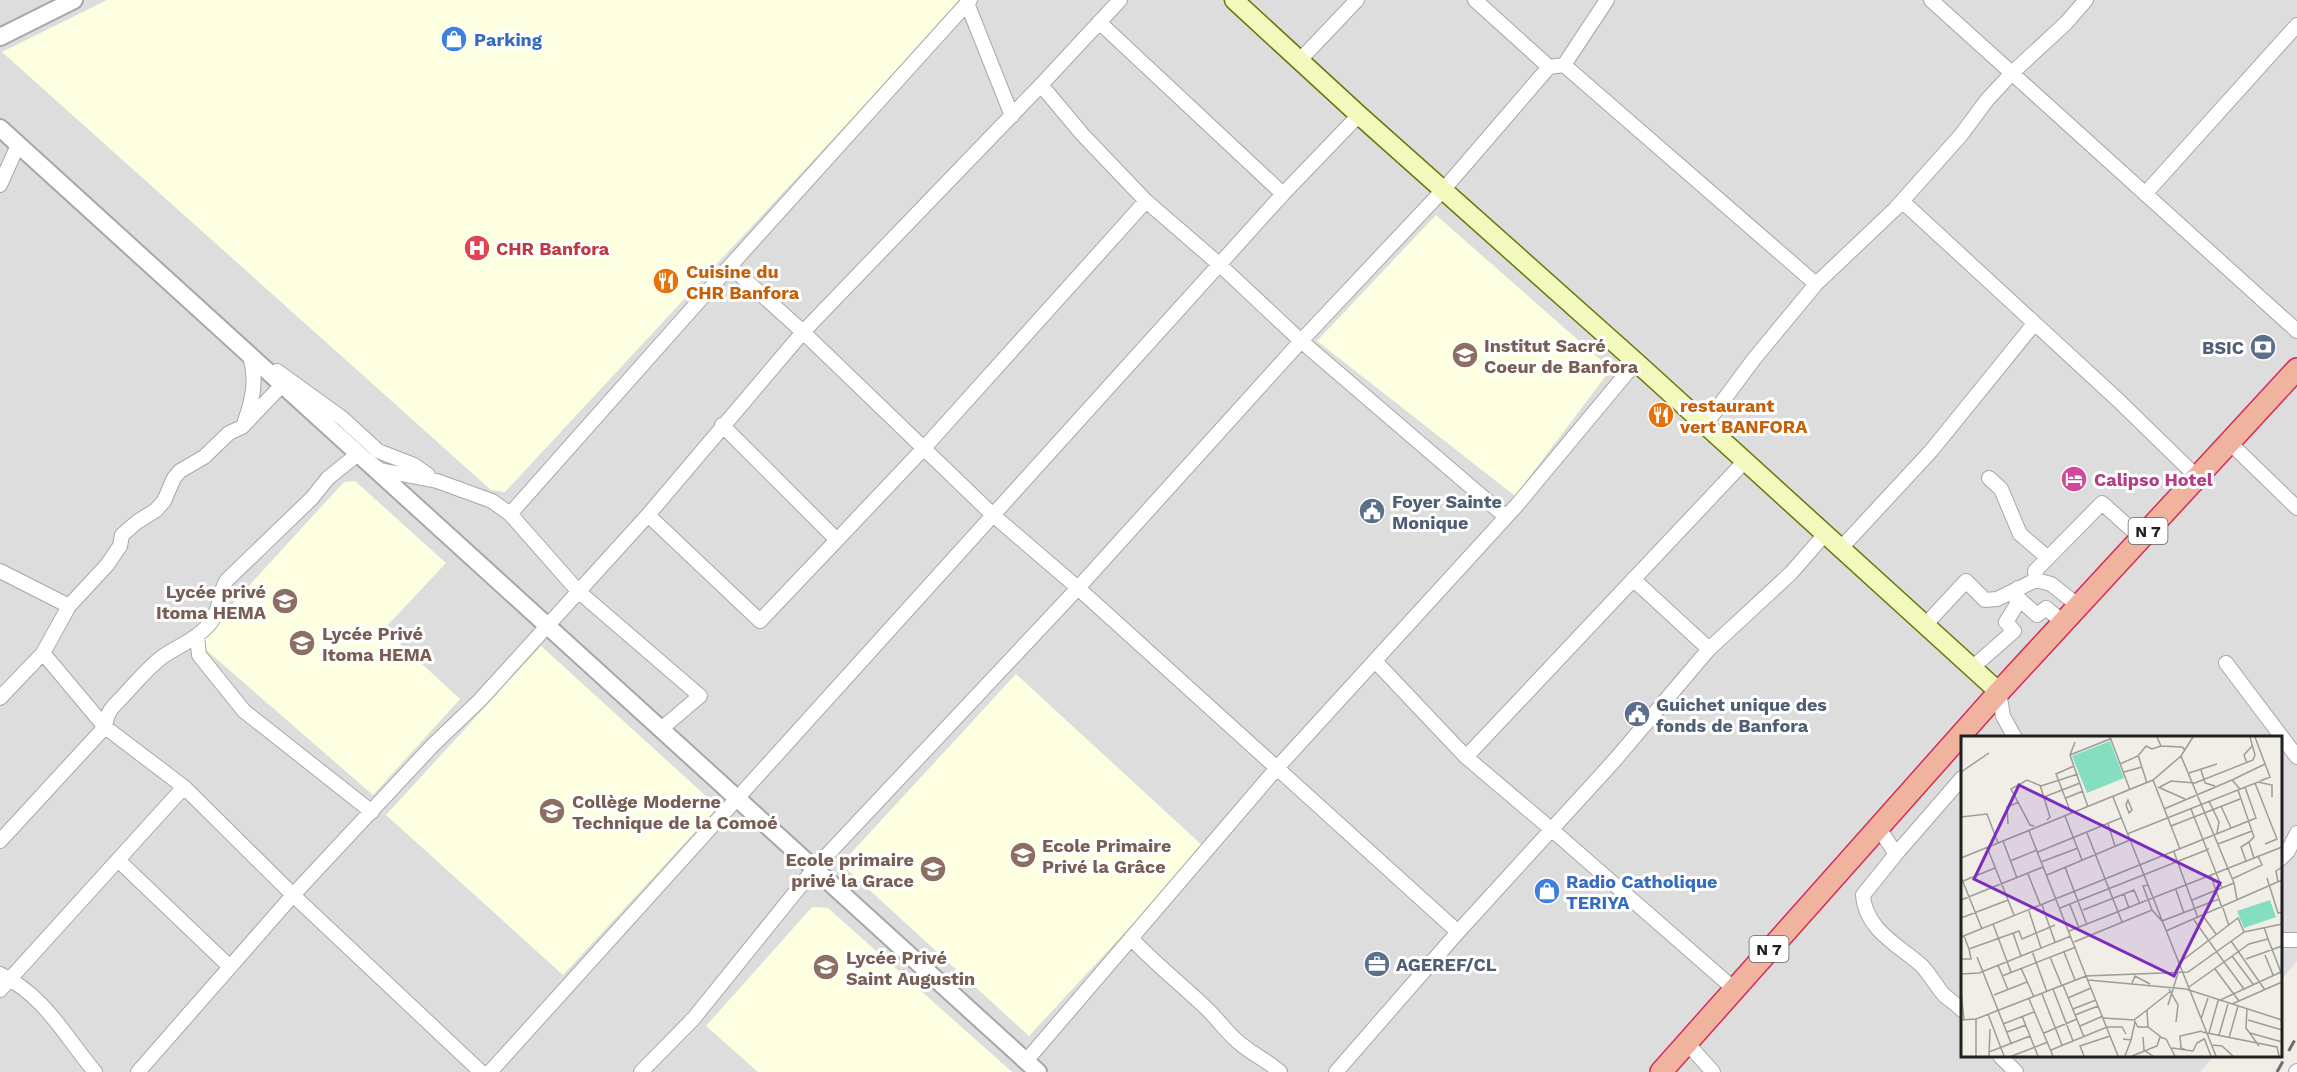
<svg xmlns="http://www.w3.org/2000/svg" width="2297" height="1072" viewBox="0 0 2297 1072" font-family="'Work Sans',sans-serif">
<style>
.residential{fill:#dedddd}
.education{fill:#fdffe1}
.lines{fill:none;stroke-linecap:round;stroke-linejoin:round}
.minor-casing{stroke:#a7a7a7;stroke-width:16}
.tertiary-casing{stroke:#a7a7a7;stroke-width:20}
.secondary-casing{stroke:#657707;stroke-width:21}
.trunk-casing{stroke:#d9295d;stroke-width:24}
.minor{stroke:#fff;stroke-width:14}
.tertiary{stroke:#fff;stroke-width:16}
.secondary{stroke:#f3f9bc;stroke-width:18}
.trunk{stroke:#f0b49e;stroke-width:21}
.rail{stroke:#6e6e6e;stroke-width:3;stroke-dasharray:12 12;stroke-linecap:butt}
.labels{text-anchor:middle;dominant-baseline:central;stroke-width:6;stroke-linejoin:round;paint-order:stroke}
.shield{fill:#fff;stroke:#636363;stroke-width:1.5}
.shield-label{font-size:16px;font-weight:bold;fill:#202020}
.shop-label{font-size:18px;font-weight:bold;fill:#366cbe;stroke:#fff;text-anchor:start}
.health-label{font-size:18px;font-weight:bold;fill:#be3a42;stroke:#fff;text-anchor:start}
.food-label{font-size:18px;font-weight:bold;fill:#c56008;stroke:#fff;text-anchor:start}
.education-label{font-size:18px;font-weight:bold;fill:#785e54;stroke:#fff;text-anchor:start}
.service-label{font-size:18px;font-weight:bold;fill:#4e5e75;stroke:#fff;text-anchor:start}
.hotel-label{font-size:18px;font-weight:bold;fill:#b23c85;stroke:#fff;text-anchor:start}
.inset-road{fill:none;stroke:#9d9c97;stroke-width:1.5}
.view{fill:#7b2cbf;fill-opacity:0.15;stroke:#7b2cbf;stroke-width:3}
.inset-edge{fill:none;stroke:#202020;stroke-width:3}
</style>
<rect width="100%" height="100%" fill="#f0eee7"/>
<path class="residential" d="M0 0H2297V961L2281 980 2280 738H1962V1056H2214L2200 1072H0Z"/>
<path class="education" d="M107 0H959L870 99 505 492 491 490 2 52Z
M1436 215 1611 369 1515 496 1317 341Z
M355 481 446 563 384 629 460 699 373 795 205 649 203 636 344 482Z
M541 646 718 807 563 975 386 815Z
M1016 674 1204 847 1029 1036 841 864Z
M812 907 828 908 1012 1072H758L706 1026Z"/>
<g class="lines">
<defs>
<path id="minor" d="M1475 0 1549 67
M1931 0 2297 331
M967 3 1012 116
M1099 22 1283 194
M1300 60 1357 0
M1564 65 1816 284
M1041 85 1082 134 1146 201 1220 265 1301 341 1506 517
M0 185 18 145
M2145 194 2297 25
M1902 201 2119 401 2197 477
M730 266 803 332 993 515 1078 588 1458 932
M277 371 342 418 378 451 414 465 428 475
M245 421C253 398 257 380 250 356
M1705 425 1754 359 1816 284 1895 209 1961 135 1987 100 2012 73 2066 23 2086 0
M2229 442 2297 508
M1989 478 2001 489 2020 534 2048 558
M510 514 730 266 970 0
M648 515 760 621 837 540 722 425
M837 540 924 448 1146 201
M1842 547 1931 451 2034 324
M0 571 69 606
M1633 579 1709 649
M2036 580 2035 571 2102 503 2141 538
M2017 597 2037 615 2046 608 2064 623
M1926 624 1966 581 1985 600 1997 599 2036 580 2051 584 2080 607
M197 636 199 655 244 711 372 812
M43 653 105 727 184 787 293 895 481 1072
M1376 662 1466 757 1551 829 1733 988
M2226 663 2297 757
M1973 667 2014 631 2006 622 2016 606 2018 588
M1999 692 2003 716 2015 738
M0 698 43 653 69 606 107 565 120 546 122 535 137 522 156 510 164 501 174 478 180 471 204 457 229 433 242 427 282 385
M1466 757 1745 461
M1878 827 1896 854 1863 895C1865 929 1898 945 1921 965 1930 974 1936 986 1944 995 1950 1000 1957 1005 1962 1010
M0 841 105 727C108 707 114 707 126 693 138 680 148 668 162 657 178 646 199 638 211 622 221 609 218 593 227 580L312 498 328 478 358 454 380 470 437 481 492 501 510 514 578 591 700 696 661 729
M1896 854 1962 778
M2280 859 2288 851 2297 833
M118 860 230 967
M1131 938C1154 963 1181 984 1206 1008 1219 1020 1228 1035 1242 1045 1254 1055 1268 1061 1280 1072
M2280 940H2297
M0 974C45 996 64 1035 95 1072
M0 990 184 787
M1687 1043 1713 1072
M2000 1056 2016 1072
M1026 1061 1276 769 1517 505 1636 362
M138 1072 293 895 433 745 480 700 648 515 803 332 1041 85 1120 0
M490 1072 1283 194 1359 115
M641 1072 694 1018 814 869 1078 588 1301 341 1444 189 1549 67 1564 65 1607 0
M1336 1072 1458 932 1614 761 1709 649 1791 573 1825 534
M2296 1072 2297 1071"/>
<path id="tertiary" d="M0 37 74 0
M0 128 1038 1072"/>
<path id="secondary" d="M1234 0 1359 115 1636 362 1999 692"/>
<path id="trunk" d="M1661 1072 1999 692 2297 369"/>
</defs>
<use href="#minor" class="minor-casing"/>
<use href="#tertiary" class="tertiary-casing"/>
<use href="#secondary" class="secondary-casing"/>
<use href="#trunk" class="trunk-casing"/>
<use href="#minor" class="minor"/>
<use href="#tertiary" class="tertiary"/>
<use href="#secondary" class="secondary"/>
<use href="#trunk" class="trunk"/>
<path class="rail" d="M2277 1072 2297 1036"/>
</g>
<defs>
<symbol id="shop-disc" viewBox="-11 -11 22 22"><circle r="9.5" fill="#3f7fe0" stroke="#fff"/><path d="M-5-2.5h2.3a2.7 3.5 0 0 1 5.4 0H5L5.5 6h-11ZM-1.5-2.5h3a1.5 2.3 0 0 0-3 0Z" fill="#fff"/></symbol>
<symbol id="hospital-disc" viewBox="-11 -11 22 22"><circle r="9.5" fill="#e0444e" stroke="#fff"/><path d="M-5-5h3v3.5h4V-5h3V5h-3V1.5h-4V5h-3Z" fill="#fff"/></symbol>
<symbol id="restaurant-disc" viewBox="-11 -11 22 22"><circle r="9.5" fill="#e8710a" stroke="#fff"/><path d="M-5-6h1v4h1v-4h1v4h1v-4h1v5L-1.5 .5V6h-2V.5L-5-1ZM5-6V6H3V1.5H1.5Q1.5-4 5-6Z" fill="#fff"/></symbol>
<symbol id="bank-disc" viewBox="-11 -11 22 22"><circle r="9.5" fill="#5c6f8a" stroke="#fff"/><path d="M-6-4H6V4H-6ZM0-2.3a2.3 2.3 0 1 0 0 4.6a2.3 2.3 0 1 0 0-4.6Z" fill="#fff"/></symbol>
<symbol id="school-disc" viewBox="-11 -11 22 22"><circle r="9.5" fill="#8d6e63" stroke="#fff"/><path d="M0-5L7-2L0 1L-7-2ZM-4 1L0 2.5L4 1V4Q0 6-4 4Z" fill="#fff"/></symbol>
<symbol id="hotel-disc" viewBox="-11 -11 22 22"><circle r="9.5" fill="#d1479c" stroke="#fff"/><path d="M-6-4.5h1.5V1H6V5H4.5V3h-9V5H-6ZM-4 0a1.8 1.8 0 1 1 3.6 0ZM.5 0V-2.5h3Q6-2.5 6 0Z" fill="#fff"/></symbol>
<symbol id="civic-disc" viewBox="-11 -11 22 22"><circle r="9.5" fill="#5c6f8a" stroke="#fff"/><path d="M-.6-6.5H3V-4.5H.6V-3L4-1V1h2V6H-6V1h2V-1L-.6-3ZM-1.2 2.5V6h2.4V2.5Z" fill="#fff"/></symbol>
<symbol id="office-disc" viewBox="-11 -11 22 22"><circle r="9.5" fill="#5c6f8a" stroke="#fff"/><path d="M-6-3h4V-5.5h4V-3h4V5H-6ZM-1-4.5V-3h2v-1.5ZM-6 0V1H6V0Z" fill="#fff"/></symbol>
</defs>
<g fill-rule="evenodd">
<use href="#shop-disc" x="439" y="24" width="30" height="30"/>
<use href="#hospital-disc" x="462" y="233" width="30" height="30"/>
<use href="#restaurant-disc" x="651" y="266" width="30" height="30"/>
<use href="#bank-disc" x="2248" y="332" width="30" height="30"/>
<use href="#school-disc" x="1450" y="340" width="30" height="30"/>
<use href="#restaurant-disc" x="1646" y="400" width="30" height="30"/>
<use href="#hotel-disc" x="2059" y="464" width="30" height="30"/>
<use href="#civic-disc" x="1357" y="496" width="30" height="30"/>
<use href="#school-disc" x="270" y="586" width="30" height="30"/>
<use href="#school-disc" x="287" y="628" width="30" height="30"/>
<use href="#civic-disc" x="1622" y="699" width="30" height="30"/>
<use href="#school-disc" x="537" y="796" width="30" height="30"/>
<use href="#school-disc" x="1008" y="840" width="30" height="30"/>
<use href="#school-disc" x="918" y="854" width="30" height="30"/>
<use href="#shop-disc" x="1532" y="876" width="30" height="30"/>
<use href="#office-disc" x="1362" y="949" width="30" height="30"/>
<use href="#school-disc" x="811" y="952" width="30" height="30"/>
</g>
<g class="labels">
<g class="shield">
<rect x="2128.5" y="518" width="39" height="26" rx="4.5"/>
<rect x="1749.5" y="936" width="39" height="26" rx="4.5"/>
</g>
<g class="shield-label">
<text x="2148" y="531">N 7</text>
<text x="1769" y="949">N 7</text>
</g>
<g class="shop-label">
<text x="474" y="39">Parking</text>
<text x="1566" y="881">Radio Catholique<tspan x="1566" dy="21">TERIYA</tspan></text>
</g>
<g class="health-label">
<text x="496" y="248">CHR Banfora</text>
</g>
<g class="food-label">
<text x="686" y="271">Cuisine du<tspan x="686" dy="21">CHR Banfora</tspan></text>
<text x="1680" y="405">restaurant<tspan x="1680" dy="21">vert BANFORA</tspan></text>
</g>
<g class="education-label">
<text x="1484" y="345">Institut Sacré<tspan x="1484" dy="21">Coeur de Banfora</tspan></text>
<text x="266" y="591" text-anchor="end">Lycée privé<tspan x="266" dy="21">Itoma HEMA</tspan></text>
<text x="322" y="633">Lycée Privé<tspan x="322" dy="21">Itoma HEMA</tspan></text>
<text x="572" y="801">Collège Moderne<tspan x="572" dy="21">Technique de la Comoé</tspan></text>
<text x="1042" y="845">Ecole Primaire<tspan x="1042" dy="21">Privé la Grâce</tspan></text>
<text x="914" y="859" text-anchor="end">Ecole primaire<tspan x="914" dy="21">privé la Grace</tspan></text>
<text x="846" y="957">Lycée Privé<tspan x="846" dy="21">Saint Augustin</tspan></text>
</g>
<g class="service-label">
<text x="2244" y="347" text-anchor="end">BSIC</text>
<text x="1392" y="501">Foyer Sainte<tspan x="1392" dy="21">Monique</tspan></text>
<text x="1656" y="704">Guichet unique des<tspan x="1656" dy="21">fonds de Banfora</tspan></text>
<text x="1396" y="964">AGEREF/CL</text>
</g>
<g class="hotel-label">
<text x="2094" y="479">Calipso Hotel</text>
</g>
</g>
<g transform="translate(1961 736)">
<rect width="321" height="321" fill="#f0eee7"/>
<path d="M149 5 163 42 126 57 111 20ZM309 164 315 181 283 192 276 175Z" fill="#86dec0"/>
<path class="inset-road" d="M149 1 169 54M294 1 309 41 299 45M114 6 109 19 127 71M200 10 221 11 224 14M109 19 149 3M177 19 186 47M220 20 273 147 276 164M286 27 283 19 291 10M159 28 177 20 185 10 191 13 200 10 196 1M240 34 244 47 254 50M0 36 28 17M163 36 181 31M228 37 256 28M192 44 219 113M271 44 304 28M294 47 316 103 304 108M79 49 89 81 86 84M197 51 224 63M199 51 210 45 234 47 292 24 294 19 289 1M277 54 293 101 288 106 293 122M83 61 119 47M152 61 255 320M105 62 122 55M167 64 171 74 168 77 165 69ZM248 65 258 86 256 97M260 70 270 92M203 73 271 44 279 53M230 73 261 152M110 77 95 38 113 30M104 80 121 124M0 81 26 78 37 107M47 88 46 71 58 66M147 88 154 110M73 90 69 89 50 53 66 44 80 50 117 38M210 90 279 63M126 97 161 186M166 98 297 46 311 49V61M42 105 56 142M257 108 291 95M26 111 53 179M77 116 160 82M213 116 237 182M0 122 192 44 220 20 232 1M49 125 76 114M285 125 280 111 288 106M80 126 117 112M104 131 126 189M67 138 79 168M86 139 169 104M250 140 261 172M0 141 21 193M306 142 317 177 321 176M271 143 301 129 297 120M2 145 34 132M317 146 315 135 321 131M187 149 182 150 191 174 201 185 258 163M215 154 223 177M0 164 82 131M231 164 273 147M81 169 94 206M109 169 118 192M99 172 248 113M168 172 163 158 173 154 179 168M262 172 268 190M122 174 163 158M68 175 80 212M242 180 255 198M0 182 47 164M233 184 263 226 288 208 307 203 303 191M32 188 50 236M108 195 321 111M205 195 321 144M283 196 321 188M52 197 60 220M3 200 8 213 58 195 61 203 94 189M0 201 295 82 284 51M307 203 321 239M270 205 304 254M113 206 191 174M71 215 86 256M103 216 114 244M304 219 312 239M271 220 292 248M16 221 50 307M89 221 101 250M0 223H10L8 213M285 223 321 210M37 229 47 254M60 232 73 261M254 233 278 265M0 238 18 237 110 200M41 240 115 211M127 244 225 253 321 284M171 247 174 240 189 248M102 249 123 301M228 251 263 226 283 253 320 236M92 253 112 305M208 253 217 269 215 286M0 255 3 284M81 258 101 309M33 259 66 246M107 262 130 252M68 263 92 320M271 268 321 246M207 269 217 237M112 273 135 264M286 273 285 292 298 310M27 278 43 320M114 279 137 270M61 280 77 320M142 282 173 284 186 274M240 283 247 262M0 284 15 283 125 240 68 95M173 284 177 291H187L200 301M287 284 321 294M42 288 73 276M119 290 142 280M187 291 186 274 210 255M46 296 65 289M241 296 316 311 318 320M83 297 116 283M248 297 257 265 283 253M289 297 321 306M258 299 267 268M182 301 183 314 192 320M243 302 250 320M268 302 277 270M162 303 170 304 164 320M170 304 174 286M250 309 261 310 272 320M211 312 232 315 236 307 243 303M90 314 146 291H161L165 298M225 314 220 312 219 300 241 295M28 316 69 300M15 320V283M28 320 29 293M51 320 87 306M123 320 119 310 149 300M157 320 125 240 227 236 283 196 277 182 218 227M171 320 196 310 199 301 205 303 214 320"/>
<path class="view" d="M58 49 259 147 213 240 13 143Z"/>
<rect width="321" height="321" class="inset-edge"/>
</g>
</svg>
